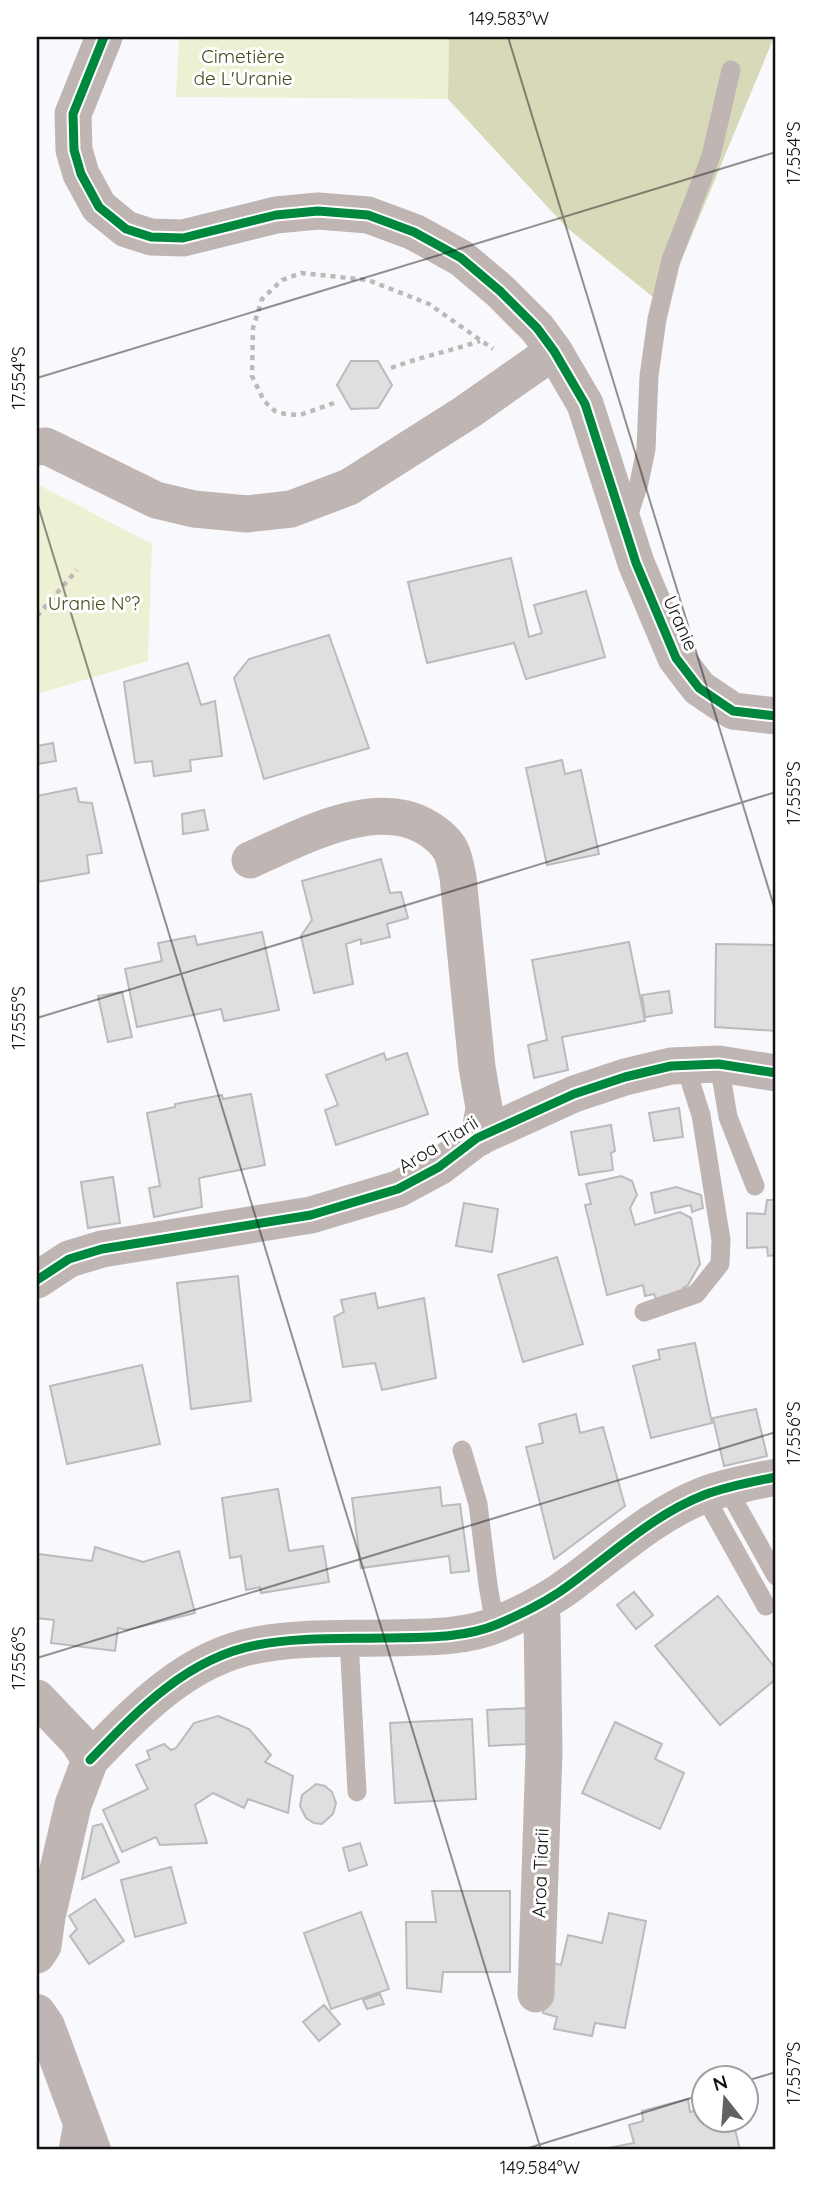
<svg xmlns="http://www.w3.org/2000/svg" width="813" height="2187" viewBox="0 0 813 2187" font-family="Quicksand,sans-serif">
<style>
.green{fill:#eef0d3}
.forest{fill:#d7d9b8}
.building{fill:#e0dfe0;stroke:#bbbabc;stroke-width:2}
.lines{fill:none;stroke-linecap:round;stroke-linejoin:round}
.path{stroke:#beb8b8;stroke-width:4.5;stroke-dasharray:5 5;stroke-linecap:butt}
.service{stroke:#bfb6b4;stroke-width:19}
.minor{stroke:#bfb6b4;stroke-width:37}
.secondary{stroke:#beb5b4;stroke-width:38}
.cycleway-casing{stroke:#fff;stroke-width:13}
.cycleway{stroke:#00873e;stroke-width:9}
.ticks{fill:none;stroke:#111113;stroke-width:2;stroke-opacity:0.45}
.labels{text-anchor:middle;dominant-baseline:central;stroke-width:6;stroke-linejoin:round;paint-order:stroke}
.park-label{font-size:19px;fill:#48491a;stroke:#fff}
.street-label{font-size:19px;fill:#111113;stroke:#fff}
.neatline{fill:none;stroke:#111113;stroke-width:2.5}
.ticks-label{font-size:18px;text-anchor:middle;fill:#111113}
</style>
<rect width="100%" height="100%" fill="#f9f9fd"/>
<path class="green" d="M179 37H449L448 99 176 97Z
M37 484 152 544 148 661 37 694Z"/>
<path class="forest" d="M449 37H774L663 305 567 228 448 99Z"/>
<path class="building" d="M351 361H378L392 385 378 408 351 409 337 385Z
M511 558 529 637 542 633 534 605 586 591 605 657 526 679 514 643 427 663 408 582Z
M329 635 369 748 264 779 234 678 249 659Z
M188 663 201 705 215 701 222 756 190 760 191 771 154 776 152 761 135 763 124 682Z
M53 743 56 761 37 764V746Z
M562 760 565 774 581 770 599 854 547 865 526 768Z
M76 788 79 802 92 803 102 853 87 855 89 873 37 882V796Z
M204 810 208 830 183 834 182 814Z
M381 859 390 893 401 892 408 918 387 924 390 937 361 944V939L346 944 353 984 314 993 301 936 312 920 302 881Z
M262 932 279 1010 224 1021 221 1009 137 1027 125 969 162 961 158 943 195 936 197 945Z
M629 942 645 1021 562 1037 568 1070 534 1078 528 1045 547 1040 532 960Z
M716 944 776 945V1031L715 1027Z
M669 991 672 1013 645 1017 642 995Z
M122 992 132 1037 108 1042 98 996Z
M384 1053 386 1060 407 1053 428 1114 336 1145 325 1110 338 1105 326 1075Z
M251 1094 265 1165 199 1178 202 1207 154 1217 149 1188 160 1186 147 1113 175 1107V1104L222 1095 223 1099Z
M679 1108 683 1137 654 1141 649 1113Z
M611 1125 615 1151 611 1153 613 1170 579 1175 571 1132Z
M621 1176 632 1181 637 1195 630 1208 635 1225 680 1212 691 1218 700 1264 688 1285 683 1288 684 1292 656 1299 654 1294 645 1296 643 1285 607 1295 585 1205 591 1204 586 1184Z
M113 1177 120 1223 88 1228 81 1182Z
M676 1187 701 1195 703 1208 692 1212 691 1205 655 1213 651 1193Z
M767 1200H776V1255L768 1256 767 1247 747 1248V1213L765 1214Z
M464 1203 498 1209 492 1252 456 1246Z
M557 1257 583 1344 523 1362 498 1275Z
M238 1276 251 1401 191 1409 177 1283Z
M375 1293 378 1308 424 1298 436 1378 382 1390 375 1363 343 1367 334 1317 344 1312 341 1300Z
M695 1343 712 1423 651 1438 633 1366 660 1359 658 1350Z
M142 1365 160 1444 67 1464 50 1386Z
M756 1409 767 1456 724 1466 713 1418Z
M576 1414 580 1433 603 1427 625 1506 554 1559 526 1447 543 1443 539 1424Z
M440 1487 442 1506 460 1504 469 1571 451 1573 449 1556 361 1568 352 1498Z
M278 1489 289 1551 323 1546 329 1582 261 1593 260 1587 246 1590 241 1556 230 1558 222 1498Z
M95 1547 143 1562 179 1551 195 1613 127 1630 118 1628 115 1651 51 1643 54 1620 37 1618 38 1554 92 1561Z
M634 1592 653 1615 636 1629 617 1605Z
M718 1596 776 1669V1679L720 1725 655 1646Z
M526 1708V1744L489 1746 487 1710Z
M218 1716 249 1729 271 1755 265 1762 293 1776 288 1813 248 1799 244 1808 213 1793 195 1805 207 1843 160 1845 156 1837 122 1852 103 1810 148 1789 136 1765 150 1759 147 1751 164 1744 171 1750 176 1748 194 1723Z
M472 1719 476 1799 395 1803 390 1723Z
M615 1722 662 1744 655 1759 684 1773 660 1829 582 1793Z
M316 1784 325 1786 332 1792 336 1803 333 1814 322 1824 314 1823 306 1818 300 1806 302 1795Z
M102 1824 119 1862 82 1879 93 1826Z
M360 1843 367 1865 349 1871 343 1848Z
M171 1867 186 1923 135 1937 121 1880Z
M432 1891H510V1972H443L441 1992 407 1988 406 1922H436Z
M95 1899 124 1941 89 1964 70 1936 77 1929 69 1916Z
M361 1912 389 1989 331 2009 304 1933Z
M609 1913 646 1921 625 2028 595 2023 592 2036 554 2029 557 2017 543 2013 552 1963 561 1965 568 1935 602 1943Z
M380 1994 384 2004 367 2009 363 2000Z
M324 2005 340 2024 319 2041 303 2022Z
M688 2099 690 2112 704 2109V2120L733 2121 740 2150H598L634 2143 629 2125 643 2121 642 2111Z"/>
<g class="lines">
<path class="path" d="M391 368C420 357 450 351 480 341
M334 403 300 415 285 414 275 411 264 401 252 376 253 328 262 299 282 280 301 273 368 280 429 304 493 349
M37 616 77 570"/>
<path class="service" d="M627 520 639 483 646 449 649 376 657 319 671 260 711 156 731 70
M719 1064 728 1117 755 1186
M644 1312 696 1294 720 1264 721 1240 701 1115 685 1065
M462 1450 478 1504 488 1585 495 1625
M727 1488 776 1576
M704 1495 766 1606
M349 1639 357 1792
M68 2150 74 2117"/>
<path class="minor" d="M104 37 73 114 74 150 81 174 99 207 126 229 151 237 183 238 276 215 318 211 368 215 414 232 461 258 500 291 537 328 554 351 585 404 636 563 676 658 699 688 733 711 776 716
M37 447 46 446 156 500 194 509 247 514 291 509 349 487 467 412 554 351
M250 860C298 839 373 797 424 826 434 831 446 841 451 851 455 859 456 869 458 877L477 1067 484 1108 479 1138
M37 1280 69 1259 102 1249 311 1215 398 1189 439 1167 477 1138 574 1094 625 1077 671 1066 719 1064 776 1073
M37 1698 78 1741 90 1760 73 1805 47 1917 43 1946 37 1955
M90 1760C137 1711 187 1658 257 1645 298 1637 341 1639 383 1638 421 1637 463 1639 498 1624 524 1613 550 1600 572 1583 614 1552 655 1514 704 1495 728 1486 752 1482 776 1477
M536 1994 544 1752 542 1618 536 1606"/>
<path class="secondary" d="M37 2013 46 2026 92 2150"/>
<defs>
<path id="cycleway" d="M104 37 73 114 74 150 81 174 99 207 126 229 151 237 183 238 276 215 318 211 368 215 414 232 461 258 500 291 537 328 554 351 585 404 636 563 676 658 699 688 733 711 776 716
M37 1280 69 1259 102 1249 311 1215 398 1189 439 1167 477 1138 574 1094 625 1077 671 1066 719 1064 776 1073
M90 1760C137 1711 187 1658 257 1645 298 1637 341 1639 383 1638 421 1637 463 1639 498 1624 524 1613 550 1600 572 1583 614 1552 655 1514 704 1495 728 1486 752 1482 776 1477"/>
</defs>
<use href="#cycleway" class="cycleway-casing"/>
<use href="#cycleway" class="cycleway"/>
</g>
<path class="ticks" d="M508 37 776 913M37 378 776 152M37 502 541 2150M37 1018 776 792M37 1658 776 1432M746 2081 776 2072M522 2150 704 2094"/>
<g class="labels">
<g class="park-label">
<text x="243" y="56">Cimetière<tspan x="243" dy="22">de L'Uranie</tspan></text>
<text x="94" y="603">Uranie N°?</text>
</g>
<g class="street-label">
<text transform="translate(681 623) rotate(66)">Uranie</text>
<text transform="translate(438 1144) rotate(-32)">Aroa Tiarii</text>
<text transform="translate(540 1873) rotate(-88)">Aroa Tiarii</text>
</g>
</g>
<rect width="813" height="2187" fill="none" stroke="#ffffff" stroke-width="77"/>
<g transform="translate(725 2099) rotate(343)"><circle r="33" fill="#ffffff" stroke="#a0a0a1" stroke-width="2"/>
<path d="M0-5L12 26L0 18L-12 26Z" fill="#626265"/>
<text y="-10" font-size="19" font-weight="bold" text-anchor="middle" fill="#111113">N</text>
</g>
<rect x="38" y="38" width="736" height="2110" class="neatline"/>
<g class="ticks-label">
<text x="509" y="25">149.583°W</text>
<text transform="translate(794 153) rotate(-90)" y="6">17.554°S</text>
<text transform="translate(19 378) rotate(-90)" y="6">17.554°S</text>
<text transform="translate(794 793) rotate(-90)" y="6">17.555°S</text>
<text transform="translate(19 1018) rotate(-90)" y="6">17.555°S</text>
<text transform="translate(794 1433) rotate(-90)" y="6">17.556°S</text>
<text transform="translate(19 1658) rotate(-90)" y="6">17.556°S</text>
<text transform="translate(794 2073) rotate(-90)" y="6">17.557°S</text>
<text x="540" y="2174">149.584°W</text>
</g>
</svg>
